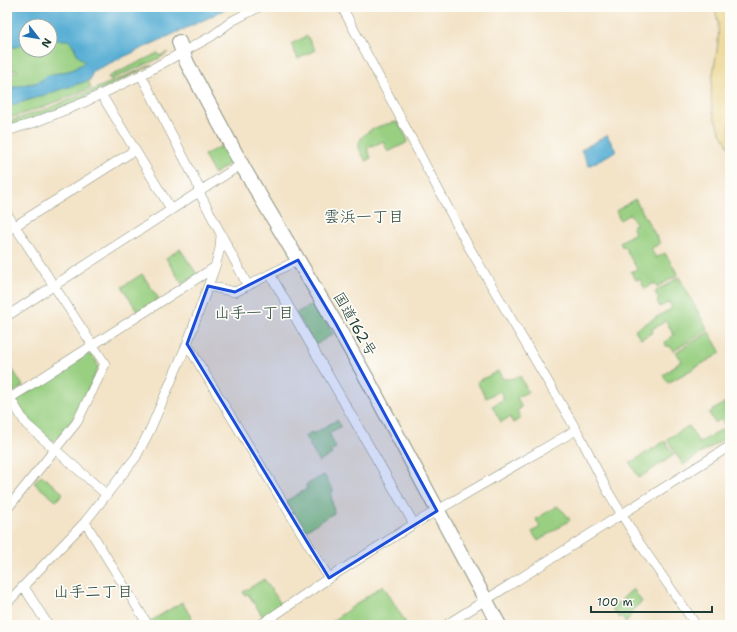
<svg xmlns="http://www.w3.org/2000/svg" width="737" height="632" viewBox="0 0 737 632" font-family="'Shantell Sans','Klee One',sans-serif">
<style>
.green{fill:#98cf81;stroke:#5c865a}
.sand{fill:#eeda9e;stroke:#868c69}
.water{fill:#57aed4;stroke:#3b7684}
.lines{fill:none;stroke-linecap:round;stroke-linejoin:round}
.minor-casing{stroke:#89907e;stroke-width:10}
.highway-casing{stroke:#89907e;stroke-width:16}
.minor{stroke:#fff;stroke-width:9}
.highway{stroke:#fff;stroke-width:14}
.marked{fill:#1d4ed8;fill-opacity:0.2;stroke:#1d4ed8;stroke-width:3;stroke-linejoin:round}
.labels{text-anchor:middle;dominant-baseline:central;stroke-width:3.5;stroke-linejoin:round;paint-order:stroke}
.street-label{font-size:15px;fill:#1f3d34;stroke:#fdfcf7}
.neighbourhood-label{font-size:16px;fill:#1f3d34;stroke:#fdfcf7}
</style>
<rect width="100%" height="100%" fill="#fdfcf7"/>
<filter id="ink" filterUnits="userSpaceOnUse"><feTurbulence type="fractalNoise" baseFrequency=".025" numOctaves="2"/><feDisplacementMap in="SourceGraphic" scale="8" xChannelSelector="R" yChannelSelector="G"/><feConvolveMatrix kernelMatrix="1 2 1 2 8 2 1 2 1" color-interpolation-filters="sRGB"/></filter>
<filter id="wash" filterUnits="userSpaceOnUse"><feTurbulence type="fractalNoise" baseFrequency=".012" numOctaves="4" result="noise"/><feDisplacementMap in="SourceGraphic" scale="16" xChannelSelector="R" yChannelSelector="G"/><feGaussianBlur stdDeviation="0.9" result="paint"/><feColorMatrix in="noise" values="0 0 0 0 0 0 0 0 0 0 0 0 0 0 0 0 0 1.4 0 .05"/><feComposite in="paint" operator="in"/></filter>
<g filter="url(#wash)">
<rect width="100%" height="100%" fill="#f3e3c7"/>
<path class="green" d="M307 36 315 50 298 59 291 44Z
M58 39 68 40 72 43 78 56 84 61V63L72 70 46 76 42 80 35 83 27 84 7 89V75L18 71 17 69 7 72V49L26 44V50H50V40Z
M168 52 160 58 110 80 108 77 158 53 160 56Z
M152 65C104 89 58 112 7 128V122L47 109Z
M88 80 91 88 46 106 7 119V107Z
M398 122 408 140 406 143 388 152 383 141 374 146 373 145 367 148 371 158 366 161C364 157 359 151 359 147 357 131 386 123 398 122Z
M221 146 230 162 228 165 214 174 204 155Z
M635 199 660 243 651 249 656 258 665 253 678 275 657 287 654 283 645 289 640 279 636 280 631 272 637 269 624 246 622 247 620 242 635 233 632 226 636 224 630 214 620 220 616 211Z
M180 249 197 274 182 284 166 258Z
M142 274 159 299 138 312 122 287Z
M679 277 708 330 673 351 670 346H666L665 342 674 335 666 321 652 329 653 332 641 339 635 330 672 308 669 302 660 307 657 301 659 299 655 292Z
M315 303 333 334 315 345 296 313Z
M709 332 721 353 668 383 663 375 676 366V364L682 361 676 352Z
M7 348 13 357 7 361 23 386 10 395 7 390Z
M87 354C94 355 97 361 98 368 90 384 69 438 51 441L29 421 17 403 18 399Z
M498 371 503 379H510L520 376 528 392 517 397 521 406 520 409 517 411 521 418 513 423 510 417 501 422 492 406 504 399 500 391 486 398 477 382Z
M730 399V435L683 465 667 439 689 426 699 443 726 427 721 419 715 423 709 413Z
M337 420 341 426 329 433 336 448 330 451 332 454 319 462 305 436 312 432 313 434Z
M665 441 674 455 639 478 630 463Z
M41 475 63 493 56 501 34 483Z
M324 475 333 490 331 495 334 513 304 531 286 501 307 489 306 485Z
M557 506 564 512 570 520 538 541 532 532 540 527 536 519Z
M264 579 281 604 263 617 248 594 245 595 243 592Z
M383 585 407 625H327Z
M633 589 642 602 635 607 626 623 622 616 619 618 612 608Z
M182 602 192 619V625H151L149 622Z"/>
<path class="sand" d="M714 7H730V149C723 136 714 122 712 107 707 73 727 40 714 7Z"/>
<path class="water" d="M7 7H229L206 19 93 71 90 80 7 107V89L27 84 35 83 42 80 46 76 72 70 84 63V61L78 56 74 46 68 40H50V26H26V44L7 49Z
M607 135 616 151 589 166 581 150Z"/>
</g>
<g filter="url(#ink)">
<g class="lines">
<defs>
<path id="minor" d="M342 7 466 242 581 438 607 490 638 541 696 625
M141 75 197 183 199 192 248 286
M101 94 171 209
M7 131 33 123 85 102 141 75 212 36 232 21 259 7
M7 214 105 364 77 422 7 509
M7 231 135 150
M270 274 414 524
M208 286 235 292 298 260
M7 316 242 164
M187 344 329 578
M10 398 26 424 107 495
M7 400 215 267
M85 522 148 625
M24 587 48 625
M7 603 85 522 136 457 150 430 187 344 215 267 220 248 221 235
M260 625 329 578 414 524 576 430
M446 625 730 446"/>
<path id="highway" d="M179 42 187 63 244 169 336 324 370 384 499 625"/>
</defs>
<use href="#minor" class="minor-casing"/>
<use href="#highway" class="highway-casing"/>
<use href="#minor" class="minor"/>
<use href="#highway" class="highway"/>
</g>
</g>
<path class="marked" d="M298 260 336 324 437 511 329 578 187 344 208 286 235 292Z"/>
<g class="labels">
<g class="street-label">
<text transform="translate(355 324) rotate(60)">国道162号</text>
</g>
<g class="neighbourhood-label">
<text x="364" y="216">雲浜一丁目</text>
<text x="254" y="312">山手一丁目</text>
<text x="93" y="591">山手二丁目</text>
</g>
</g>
<rect width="737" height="632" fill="none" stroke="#fdfcf7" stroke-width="24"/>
<g transform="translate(38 38) rotate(121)"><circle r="19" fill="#fdfcf7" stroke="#a4b0a9"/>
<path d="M0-3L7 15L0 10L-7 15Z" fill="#1f6fb2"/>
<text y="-6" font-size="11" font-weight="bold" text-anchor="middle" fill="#1f3d34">N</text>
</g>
<path d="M591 606v6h121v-6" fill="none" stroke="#1f3d34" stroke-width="2"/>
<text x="597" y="606" font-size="12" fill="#1f3d34" stroke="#fdfcf7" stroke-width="3" paint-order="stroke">100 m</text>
</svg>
